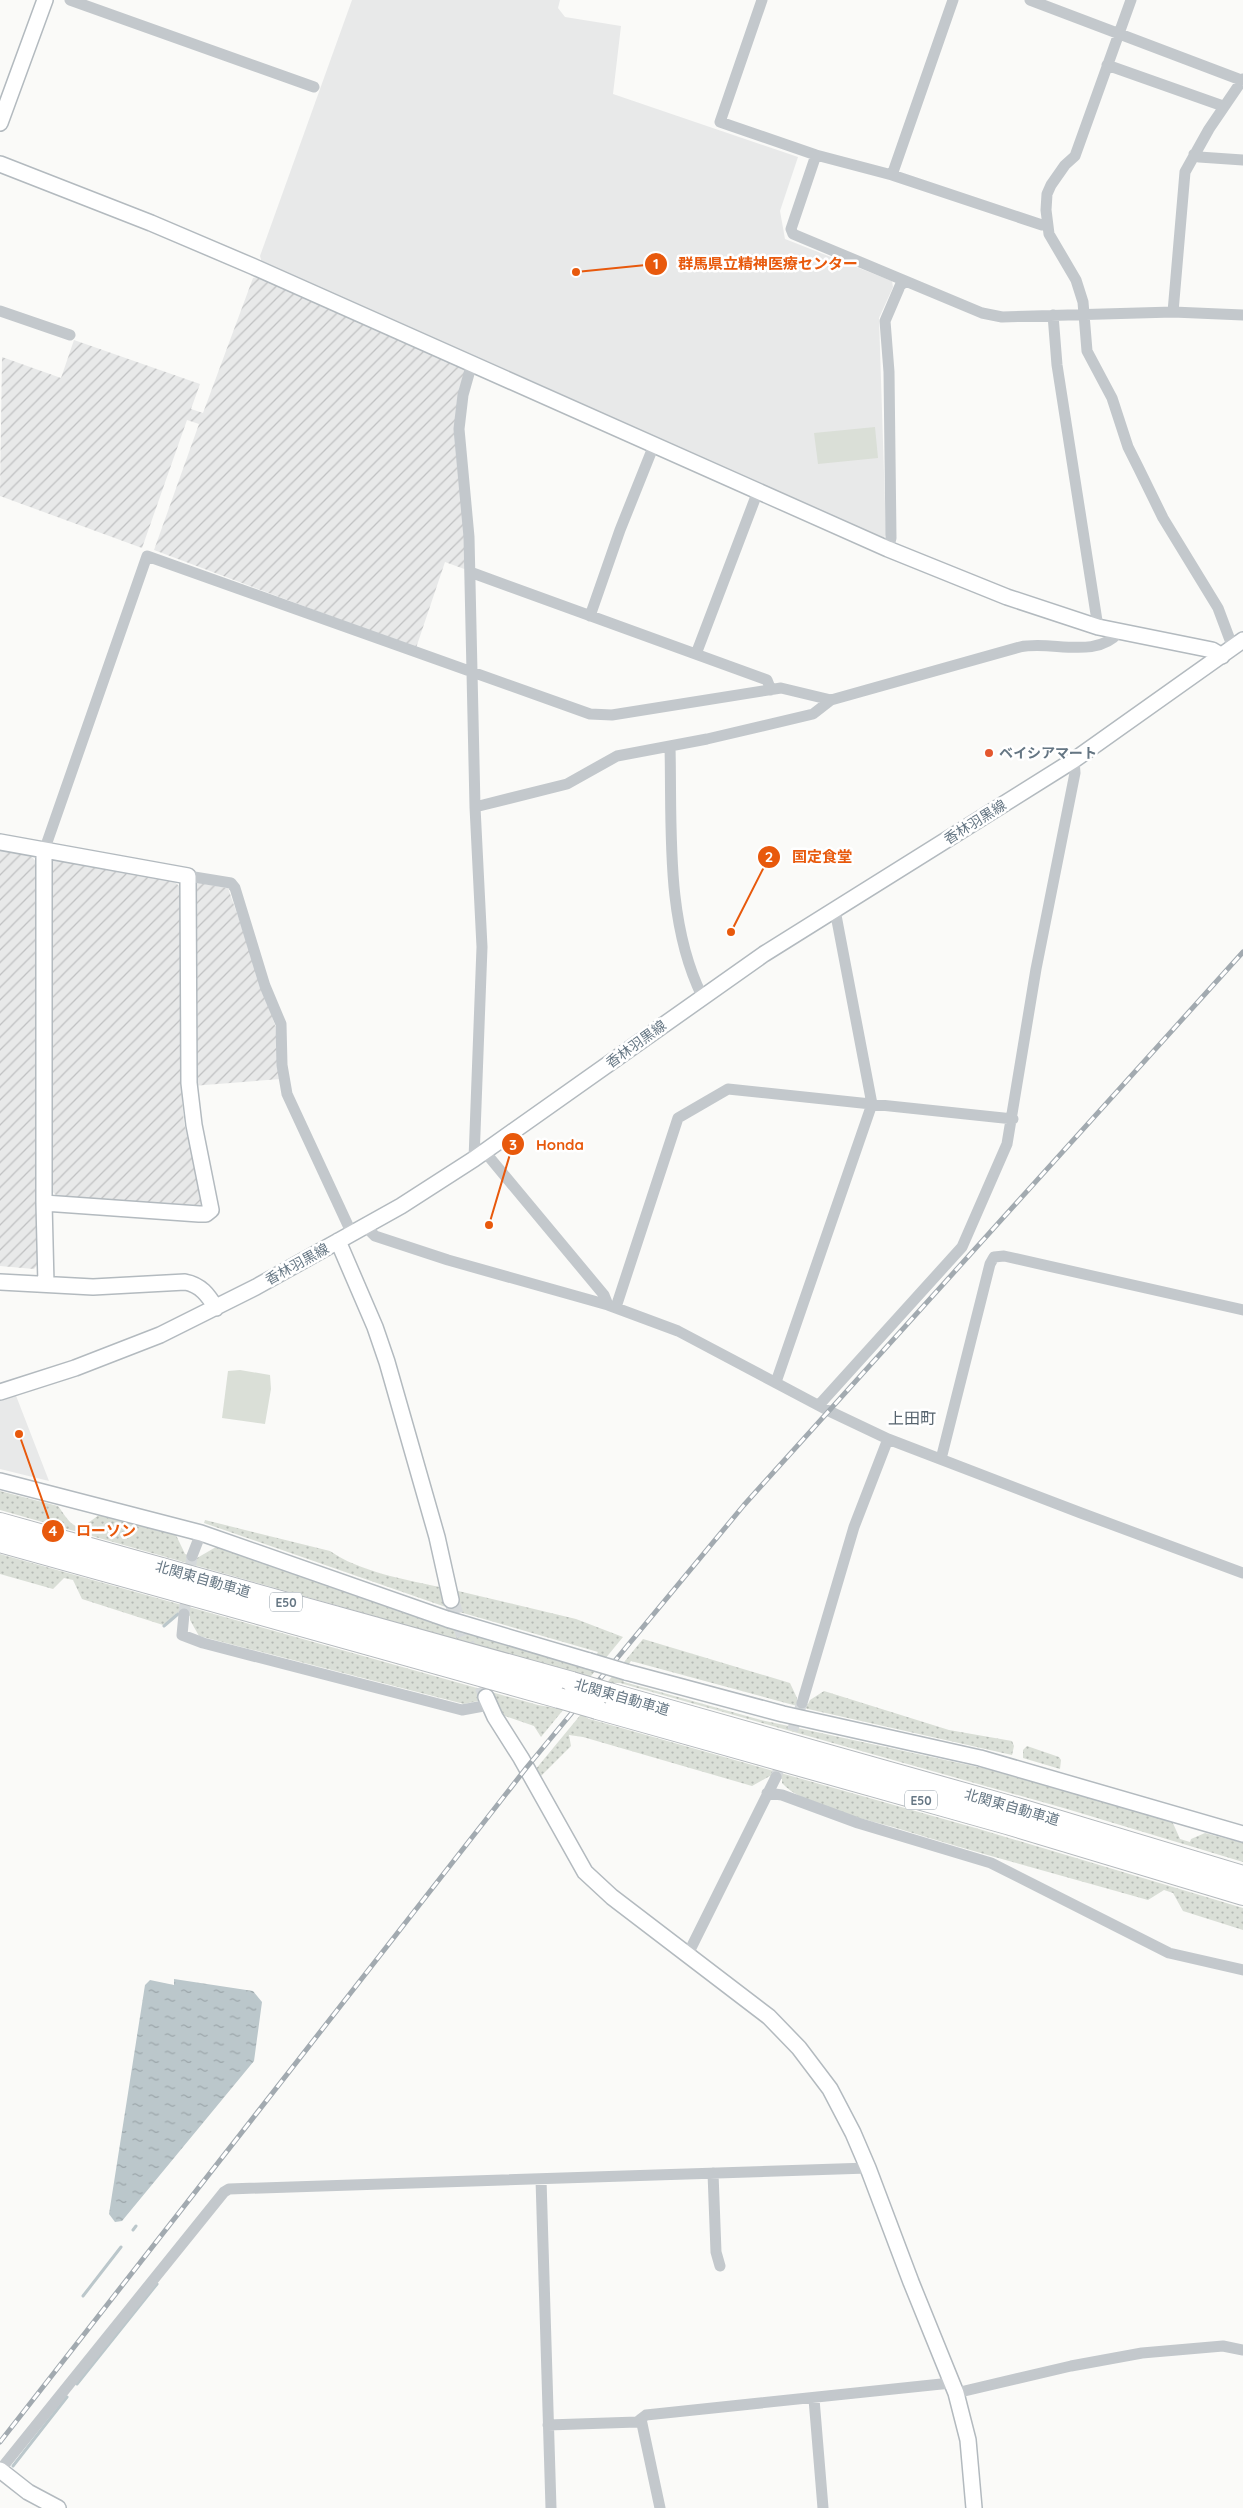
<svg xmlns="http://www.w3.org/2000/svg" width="1243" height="2508" viewBox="0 0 1243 2508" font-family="Quicksand,'Noto Sans JP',sans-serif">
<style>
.built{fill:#e8e9e9}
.industrial{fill:url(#industrial-furrows)}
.grass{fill:url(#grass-dots)}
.green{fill:#dadfd7}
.water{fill:url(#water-ripples)}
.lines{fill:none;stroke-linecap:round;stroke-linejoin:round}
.stream{stroke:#bbc7cb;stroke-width:3}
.street-tunnel{stroke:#d5d9db;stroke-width:11;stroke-dasharray:11 5.5;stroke-linecap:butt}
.secondary-tunnel{stroke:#d5d9db;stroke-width:15;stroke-dasharray:15 8;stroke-linecap:butt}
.secondary-casing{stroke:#b3babf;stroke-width:18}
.highway-casing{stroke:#b4b9bd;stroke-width:22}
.street{stroke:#c3c8cc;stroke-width:11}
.secondary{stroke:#fff;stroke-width:15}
.highway{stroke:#fff;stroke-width:20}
.rail-casing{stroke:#a2aab0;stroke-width:5}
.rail{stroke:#fff;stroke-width:3;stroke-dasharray:9;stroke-linecap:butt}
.secondary-bridge-casing{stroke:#b3babf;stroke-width:18;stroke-linecap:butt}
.highway-bridge-casing{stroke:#b4b9bd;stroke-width:22;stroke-linecap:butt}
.secondary-bridge{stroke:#fff;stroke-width:15}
.highway-bridge{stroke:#fff;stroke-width:20}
.poi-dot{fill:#e4572e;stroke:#fff;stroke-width:2}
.labels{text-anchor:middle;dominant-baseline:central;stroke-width:5;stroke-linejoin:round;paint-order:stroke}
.shield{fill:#fff;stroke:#939fa8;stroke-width:1}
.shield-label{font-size:12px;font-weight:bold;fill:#657683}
.poi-label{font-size:14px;font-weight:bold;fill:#657683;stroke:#fff;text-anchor:start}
.street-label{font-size:14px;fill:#657683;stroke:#fff}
.quarter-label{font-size:16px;fill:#57646e;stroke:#fff}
.leader{fill:none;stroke:#e8590c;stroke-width:2}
.callout-dot{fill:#e8590c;stroke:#fff;stroke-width:2}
.mark-label{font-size:15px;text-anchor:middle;font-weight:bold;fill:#fff}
.callout-label{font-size:15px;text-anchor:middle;font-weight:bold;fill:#e8590c;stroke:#fff;stroke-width:5;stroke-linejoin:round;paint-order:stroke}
</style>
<defs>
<pattern id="industrial-furrows" width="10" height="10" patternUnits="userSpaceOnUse" patternTransform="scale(1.25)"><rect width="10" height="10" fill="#e8e9e9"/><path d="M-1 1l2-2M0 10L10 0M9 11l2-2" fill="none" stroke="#c0c1c2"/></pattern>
<pattern id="grass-dots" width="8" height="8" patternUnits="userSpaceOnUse" patternTransform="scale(1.25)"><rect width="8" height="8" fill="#dadfd7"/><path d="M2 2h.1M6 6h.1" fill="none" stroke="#b4b9b4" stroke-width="1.8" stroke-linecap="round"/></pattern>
<pattern id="water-ripples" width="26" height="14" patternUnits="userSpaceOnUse" patternTransform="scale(1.25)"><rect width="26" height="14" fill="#bbc7cb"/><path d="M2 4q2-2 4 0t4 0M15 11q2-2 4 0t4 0" fill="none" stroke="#9ca6aa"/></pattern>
</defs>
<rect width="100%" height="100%" fill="#fafaf8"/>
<path class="built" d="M352 0H560L558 8 565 17 621 26 613 94 798 157 780 211 785 239 892 281 893 287 879 318 886 535 882 540 521 376 262 263 260 256Z
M15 1393 49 1481 0 1469V1397Z"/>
<path class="industrial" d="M260 276 468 366 460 392 467 570 445 562 416 648 154 550 199 424 187 420 142 548 0 496 2 357 61 378 74 340 200 384 191 409 203 413 253 278Z
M0 849 31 856 37 863 38 1264 34 1269 0 1266Z
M57 859 175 882 182 889 183 1043 181 1085 184 1123 204 1199 200 1206 58 1197 52 1191 50 862Z
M194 882 228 888 270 1008 275 1026 281 1079 192 1086Z"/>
<path class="grass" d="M0 1491 58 1506C65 1515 69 1525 81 1528L99 1515 176 1535 185 1554 197 1558 216 1547 444 1627 588 1666 598 1652 463 1613 204 1523 205 1520 330 1551C358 1571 406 1580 440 1587L444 1601 454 1590 576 1619 623 1637 541 1737 534 1726 502 1715 492 1697H477L478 1701 464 1704 199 1636 190 1620V1616L176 1613V1616L163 1625 82 1599 73 1580 64 1578 53 1589 0 1574V1554L538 1705 555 1708 582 1675 0 1510Z
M643 1639 790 1683 797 1698V1701L808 1704 810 1700 824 1691 949 1730 1012 1741 1014 1746 1012 1755 808 1709 631 1661 620 1676 624 1682 761 1720 987 1769 1172 1821 1180 1839 1190 1842 1191 1839 1205 1833 1243 1843V1862L1067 1809 620 1683H613L586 1718 979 1829 1243 1908V1930L1183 1911 1173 1893 1164 1890 1148 1900C1063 1876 978 1853 893 1827 864 1819 801 1805 782 1783V1779L770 1776 752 1786 583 1737 569 1735 571 1746 539 1778 535 1770Z
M1027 1746 1059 1757 1061 1760 1060 1769 1023 1758V1750Z"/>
<path class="green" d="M875 427 878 458 818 464 814 433Z
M240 1370 270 1375 271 1389 265 1424 222 1418 228 1371Z"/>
<path class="water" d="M174 1979 253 1991 262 2002 254 2061 122 2221 115 2222 109 2214 145 1985 150 1980 174 1985Z"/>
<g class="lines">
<path class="stream" d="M164 1626 178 1614
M133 2230 136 2226
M83 2296 121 2247
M77 2384 157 2284
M13 2466 67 2397"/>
<path class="street-tunnel" d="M184 1614 192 1556
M776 1777 802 1703"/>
<path class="secondary-tunnel" d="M451 1600 486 1697"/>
<defs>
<path id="secondary" d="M0 123 45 0
M0 164 151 223 252 266 888 549 1007 597 1098 627 1212 650 1222 656
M0 842 188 876 189 1083 194 1125 211 1210 206 1214H199L44 1203
M44 851V1203L46 1284
M338 1241 375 1327 387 1362 437 1537 451 1600
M0 1282 93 1287 185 1282C201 1285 208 1295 216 1308
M0 1392 75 1368 160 1335 256 1287 401 1206 474 1159 764 954 1074 760 1243 640
M0 1481 201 1533 447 1619 589 1661
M626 1672 783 1714 980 1758 1243 1834
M486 1697 495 1717 521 1758 585 1872 612 1897 769 2017 799 2048 830 2089 853 2133 868 2168 911 2282 956 2393 968 2440 974 2508
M0 2470 28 2492 58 2508"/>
<path id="highway" d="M0 1523 572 1682
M0 1542 559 1698
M609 1693 1010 1806 1243 1876
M597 1709 1007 1824 1243 1895"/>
</defs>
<use href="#secondary" class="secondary-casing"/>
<use href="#highway" class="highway-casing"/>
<path class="street" d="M70 0 314 87
M762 0 720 122 816 155 892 175 1042 225 1047 223
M1030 0 1241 80
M1131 0 1075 156 1065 165 1051 185 1047 194 1046 210 1049 234 1076 280 1083 302 1087 351 1112 398 1128 447 1139 469 1163 518 1218 608 1233 648
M1107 65 1223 106
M1194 154 1199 157 1243 160
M816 155 791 229 793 234 982 313 1002 317 1173 312 1243 315
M892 175 953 0
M0 311 70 335
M1173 312 1185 172 1209 129 1243 79
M1053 315 1057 365 1098 627
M472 363 463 395 459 429 469 537 475 807 482 947 474 1159
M888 549 891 538 889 372 885 321 900 286 905 281
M470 572 767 680 771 690
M590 616 620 530 654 445
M696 654 758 491
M670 746C672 828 665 921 702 996
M475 807 567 784 617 756 707 739 813 714 831 700 1020 647C1051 640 1096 660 1119 632
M44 851 147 556 590 714 612 715 781 688 831 700
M188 876 231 883 235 888 265 986 281 1024 282 1065 287 1094 352 1234
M485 1152 604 1295 608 1305
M365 1226 375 1236 448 1260 608 1305 678 1331 829 1411 888 1439 1081 1513 1243 1573
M616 1307 678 1118 728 1089 1013 1119
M776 1382 872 1104 835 910
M819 1405 962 1247 1007 1144 1036 969 1075 773 1074 760
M941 1459 990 1264 994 1257 1004 1256 1243 1310
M192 1556 201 1533
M184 1614 182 1635 203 1643 462 1710 489 1705
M802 1703 854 1527 888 1439
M767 1793 782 1795 858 1823 991 1863 1169 1953 1243 1970
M688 1954 776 1777
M713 2173 716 2252 720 2266
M541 2179 551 2508
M956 2393 1071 2366 1142 2353 1223 2346 1243 2350
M814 2399 823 2508
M641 2419 660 2508
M548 2425 637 2422 646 2415 951 2383
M0 2470 224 2192 229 2189 868 2168"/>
<use href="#secondary" class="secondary"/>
<use href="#highway" class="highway"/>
<defs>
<path id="rail" d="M0 2442 527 1767 744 1505 1243 952"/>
</defs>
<use href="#rail" class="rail-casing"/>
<use href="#rail" class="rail"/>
<defs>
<path id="secondary-bridge" d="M589 1661 626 1672"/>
<path id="highway-bridge" d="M572 1682 609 1693
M559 1698 597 1709"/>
</defs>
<use href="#secondary-bridge" class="secondary-bridge-casing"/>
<use href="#highway-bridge" class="highway-bridge-casing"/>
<use href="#secondary-bridge" class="secondary-bridge"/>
<use href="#highway-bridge" class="highway-bridge"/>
</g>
<circle class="poi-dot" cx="989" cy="753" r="5"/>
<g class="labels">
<g class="shield">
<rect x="270" y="1592.5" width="32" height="19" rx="4"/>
<rect x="905" y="1790.5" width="32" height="19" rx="4"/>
</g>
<g class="shield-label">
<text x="286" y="1602">E50</text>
<text x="921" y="1800">E50</text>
</g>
<g class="poi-label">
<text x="999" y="753">ベイシアマート</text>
</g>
<g class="street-label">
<text transform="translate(975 822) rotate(-32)">香林羽黒線</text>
<text transform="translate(636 1044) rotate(-36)">香林羽黒線</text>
<text transform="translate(297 1264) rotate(-29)">香林羽黒線</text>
<text transform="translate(203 1579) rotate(16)">北関東自動車道</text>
<text transform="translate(622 1697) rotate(16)">北関東自動車道</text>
<text transform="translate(1012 1807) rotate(16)">北関東自動車道</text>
</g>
<g class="quarter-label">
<text x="912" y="1418">上田町</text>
</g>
</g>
<path class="leader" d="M576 272L656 264M731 932L769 857M489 1225L513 1144M19 1434L53 1531"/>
<g class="callout-dot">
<circle cx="576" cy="272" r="5"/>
<circle cx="731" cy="932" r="5"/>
<circle cx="489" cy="1225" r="5"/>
<circle cx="19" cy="1434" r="5"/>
<circle cx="656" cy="264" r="12"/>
<circle cx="769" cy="857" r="12"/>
<circle cx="513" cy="1144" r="12"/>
<circle cx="53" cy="1531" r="12"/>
</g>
<g class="mark-label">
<text x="656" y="269">1</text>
<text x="769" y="862">2</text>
<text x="513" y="1150">3</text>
<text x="53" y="1536">4</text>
</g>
<g class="callout-label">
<text x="768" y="269">群馬県立精神医療センター</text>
<text x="822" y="862">国定食堂</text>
<text x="560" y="1150">Honda</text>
<text x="106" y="1536">ローソン</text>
</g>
</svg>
